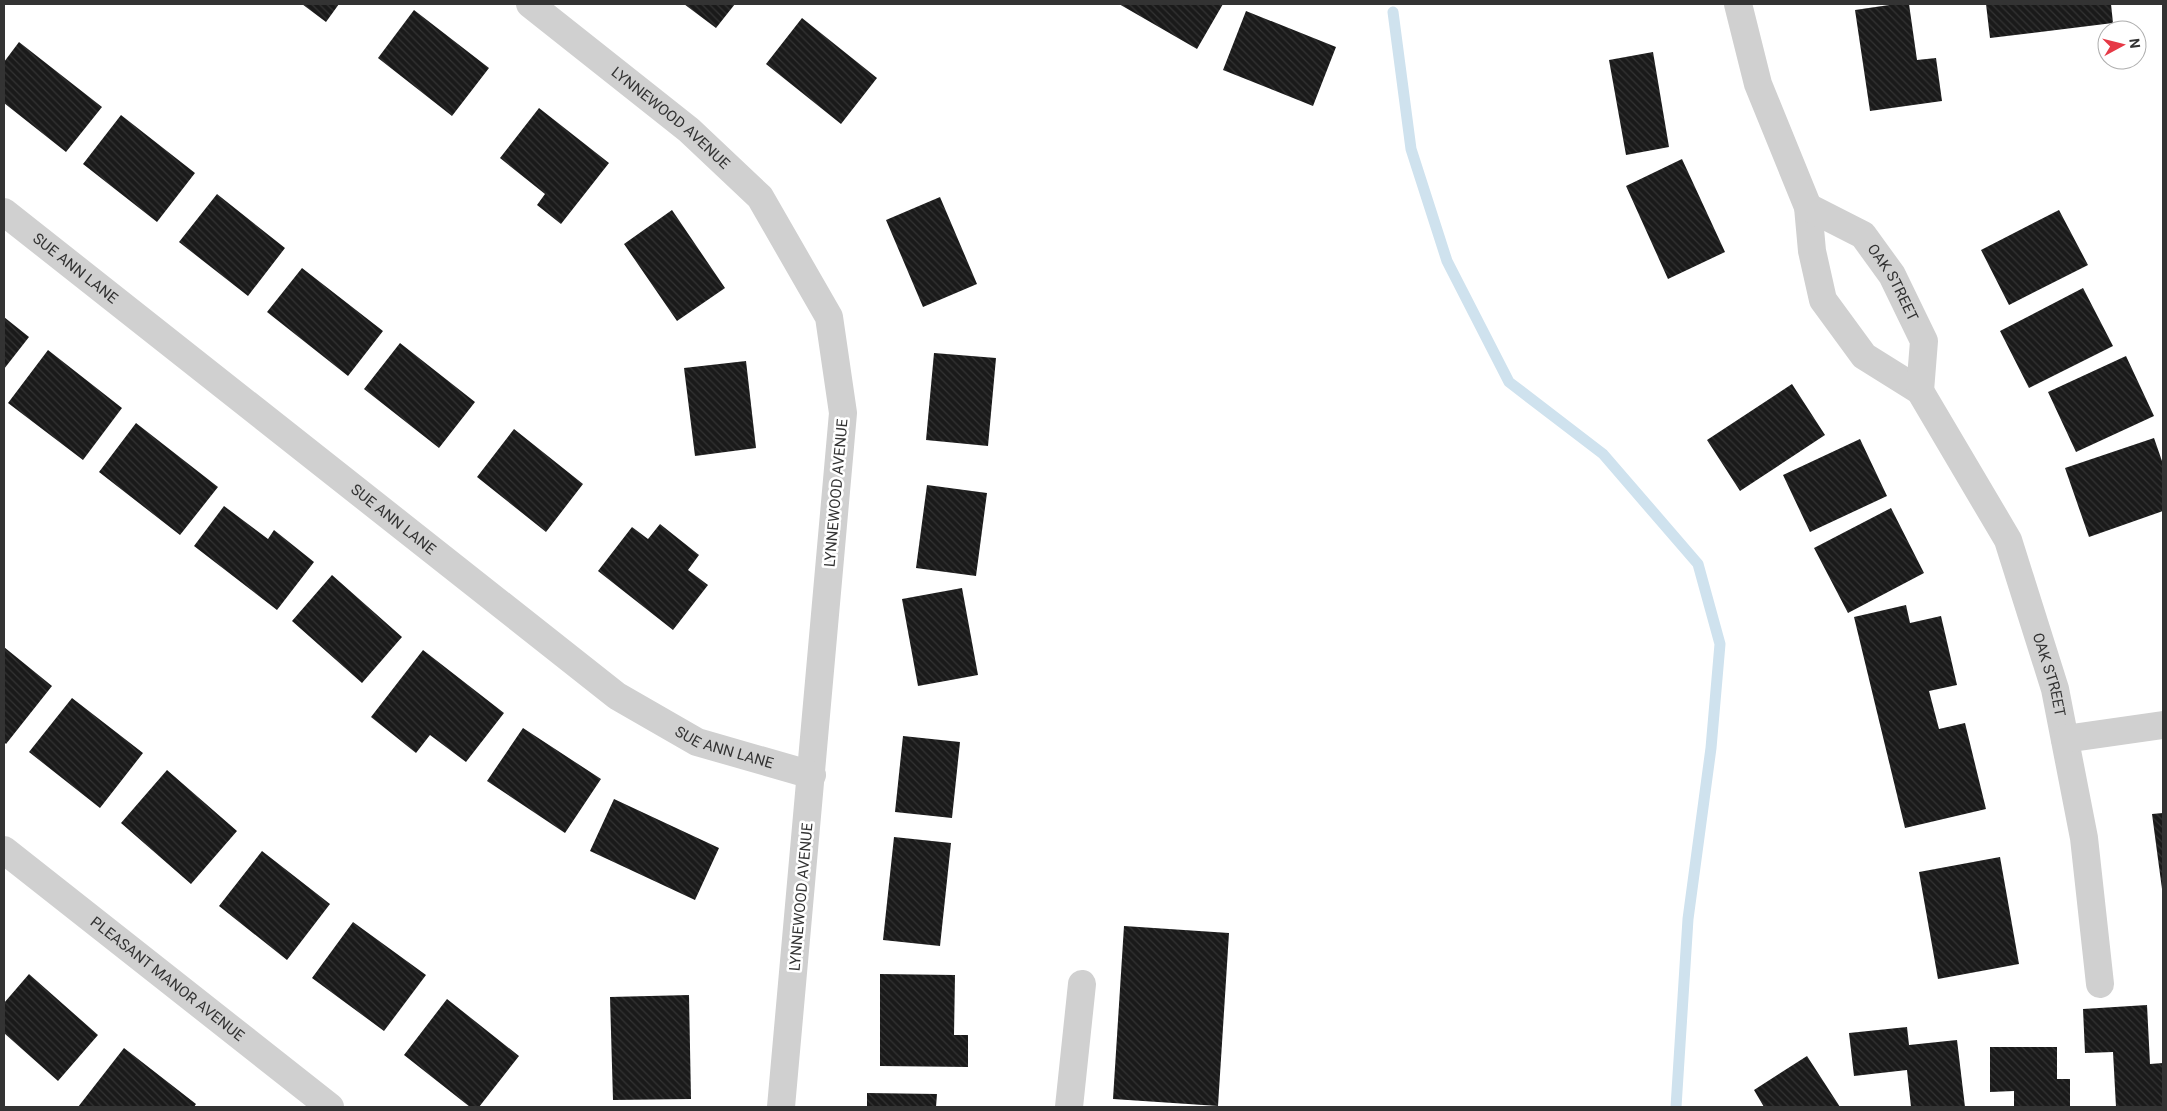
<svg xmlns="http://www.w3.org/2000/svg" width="2167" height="1111" viewBox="0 0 2167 1111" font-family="Roboto,sans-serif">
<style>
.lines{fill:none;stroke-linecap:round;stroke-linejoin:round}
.stream{stroke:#cfe2ee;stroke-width:11}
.building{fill:url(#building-back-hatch)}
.minor{stroke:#d0d0d0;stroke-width:28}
.labels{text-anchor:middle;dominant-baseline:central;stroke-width:5;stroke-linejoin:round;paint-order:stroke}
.street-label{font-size:15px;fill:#333;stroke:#fff}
</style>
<defs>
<pattern id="building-back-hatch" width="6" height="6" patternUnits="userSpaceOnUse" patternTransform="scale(1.25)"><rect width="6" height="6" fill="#1a1a1a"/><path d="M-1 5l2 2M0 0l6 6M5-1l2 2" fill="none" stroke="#333"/></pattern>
</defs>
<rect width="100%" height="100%" fill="#fff"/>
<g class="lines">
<path class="stream" d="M1393 12 1411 149 1447 261 1509 382 1603 454 1698 564 1720 644 1711 748 1688 919 1676 1107"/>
</g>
<path class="building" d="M302 4H339L326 22Z
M684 4H735L716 28Z
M1119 4H1223L1197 49Z
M1896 4H1909L1917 60 1936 58 1942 101 1870 111 1855 10Z
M1986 4H2111L2113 23 1990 38Z
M414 10 489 68 452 116 378 58Z
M1246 11 1336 47 1313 106 1223 70Z
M802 18 877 78 841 124 766 64Z
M19 42 102 107 66 152 4 103V62Z
M1653 52 1669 147 1626 155 1609 60Z
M539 108 609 163 561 224 537 205 545 194 500 158Z
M121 115 195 173 157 222 83 164Z
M1682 159 1725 252 1668 279 1626 186Z
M217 194 285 248 248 296 179 242Z
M940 197 977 284 923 307 886 220Z
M672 210 725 288 677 321 624 244Z
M2059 210 2088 265 2009 305 1981 250Z
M302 268 383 331 348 376 267 312Z
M2083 288 2113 346 2029 388 2000 331Z
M4 317 29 337 4 369Z
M400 343 475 402 439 448 364 389Z
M48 350 122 408 83 460 8 403Z
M934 353 996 358 988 446 926 440Z
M2126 356 2154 416 2076 452 2048 392Z
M746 361 756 448 695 456 684 368Z
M1792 384 1825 435 1740 491 1707 440Z
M136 423 218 487 180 535 99 472Z
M514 429 583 484 546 532 477 477Z
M2154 438 2163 464V511L2089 537 2065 468Z
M1860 439 1887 496 1810 532 1783 475Z
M927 485 987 493 976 576 916 568Z
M224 506 268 539 274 530 314 562 277 610 194 546Z
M1891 508 1924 573 1848 613 1814 548Z
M660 524 699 555 688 570 708 585 673 630 598 571 632 527 648 539Z
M332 575 402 637 362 683 292 621Z
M962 588 978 675 918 686 902 599Z
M1906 605 1910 623 1941 616 1957 685 1929 691 1939 729 1965 723 1986 809 1905 828 1854 617Z
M4 647 52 686 6 744 4 742Z
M423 650 504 713 466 762 430 735 416 753 371 717Z
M72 698 143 753 100 808 29 752Z
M523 728 601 779 565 833 487 781Z
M903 736 960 742 952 818 895 812Z
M167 770 237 831 191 884 121 823Z
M614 799 719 848 695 900 590 851Z
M2163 813V888L2162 889 2152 814Z
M894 837 951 843 940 946 883 940Z
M262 851 330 904 287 960 219 906Z
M2000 857 2019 964 1938 979 1919 872Z
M353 922 426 975 384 1031 312 978Z
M1124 926 1229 933 1218 1106 1113 1099Z
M29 974 98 1035 58 1081 4 1033V1003Z
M880 974 955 975 954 1035H968V1067L880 1066Z
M689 995 691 1099 613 1100 610 997Z
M447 999 519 1056 479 1107H470L404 1055Z
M2147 1005 2150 1064 2163 1063V1107H2116L2113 1052 2085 1053 2083 1009Z
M1907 1027 1909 1045 1957 1040 1965 1107H1911L1907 1070 1854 1076 1849 1033Z
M1990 1047H2057V1079H2070V1107H2014V1091L1990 1092Z
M124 1048 196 1104 194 1107H78Z
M1807 1056 1840 1107H1764L1754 1090Z
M867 1093 937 1094 936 1107H867Z"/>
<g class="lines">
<g class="minor">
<path id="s1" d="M530 4 689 130 760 197 829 317 843 413 781 1107"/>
<path id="s2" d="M1738 4 1758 84 1808 207 1812 251 1823 300 1864 356 1920 391 2008 540 2055 689 2084 838 2100 984"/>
<path id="s3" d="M1808 207 1863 235 1892 275 1924 341 1920 391"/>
<path id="s4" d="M4 212 617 696 697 742 812 775"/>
<path d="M2065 739 2163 725"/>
<path id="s5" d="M4 850 330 1107"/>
<path d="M1069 1107 1082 984"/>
</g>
</g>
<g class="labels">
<g class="street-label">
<text stroke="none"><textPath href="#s1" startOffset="181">LYNNEWOOD AVENUE</textPath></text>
<text stroke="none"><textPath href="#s4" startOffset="91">SUE ANN LANE</textPath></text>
<text stroke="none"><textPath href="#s3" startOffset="118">OAK STREET</textPath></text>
<text transform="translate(836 493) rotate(-85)">LYNNEWOOD AVENUE</text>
<text stroke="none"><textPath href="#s4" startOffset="496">SUE ANN LANE</textPath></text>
<text stroke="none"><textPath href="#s2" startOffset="759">OAK STREET</textPath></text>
<text stroke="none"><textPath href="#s4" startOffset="901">SUE ANN LANE</textPath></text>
<text transform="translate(801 897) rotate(-85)">LYNNEWOOD AVENUE</text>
<text stroke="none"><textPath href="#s5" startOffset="208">PLEASANT MANOR AVENUE</textPath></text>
</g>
</g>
<rect width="2167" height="1111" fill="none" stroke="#333333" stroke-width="10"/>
<g transform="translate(2122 45) rotate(83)"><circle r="24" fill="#ffffff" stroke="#adadad"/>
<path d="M0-4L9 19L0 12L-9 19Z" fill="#e63946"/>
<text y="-8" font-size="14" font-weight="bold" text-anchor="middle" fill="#333333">N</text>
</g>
</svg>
